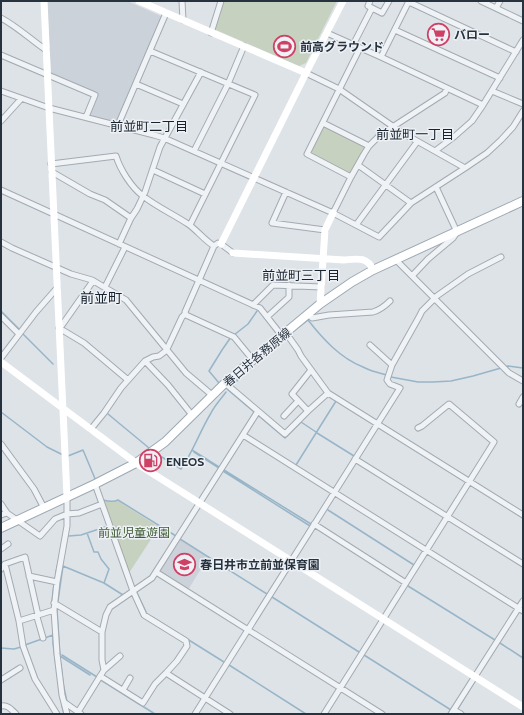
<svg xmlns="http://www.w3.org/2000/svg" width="524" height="715" viewBox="0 0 524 715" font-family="Cabin,'Noto Sans JP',sans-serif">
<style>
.built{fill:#ccd2da}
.green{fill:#c6d2bf}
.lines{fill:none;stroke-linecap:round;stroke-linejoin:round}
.stream{stroke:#98b5c8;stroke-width:1.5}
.street-casing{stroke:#a3aab2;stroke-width:7}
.primary-casing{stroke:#9da8b3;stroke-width:10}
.street{stroke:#f0f3f6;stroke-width:5}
.secondary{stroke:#fff;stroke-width:7}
.primary{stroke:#fff;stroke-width:8}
.labels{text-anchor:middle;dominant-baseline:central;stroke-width:3;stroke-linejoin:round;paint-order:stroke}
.poi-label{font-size:12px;font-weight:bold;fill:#27323f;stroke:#edf1f5;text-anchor:start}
.street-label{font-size:12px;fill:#27323f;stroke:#edf1f5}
.park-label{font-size:12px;fill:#3f5a34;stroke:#edf1f5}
.neighbourhood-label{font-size:13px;fill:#19232f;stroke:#edf1f5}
.quarter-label{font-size:14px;fill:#19232f;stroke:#edf1f5}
</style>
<rect width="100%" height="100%" fill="#dee3e8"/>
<path class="built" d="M47 1H127L161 16V18L117 122 115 123 90 116 89 114 97 94 52 75 51 73Z
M179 539 208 557 188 590 161 573 160 571Z"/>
<path class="green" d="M224 1H337L306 63 299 66 216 30 215 28Z
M325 126 364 146 365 148 351 172 349 173 311 154 310 153 323 127Z
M103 501H118L159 527 129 573Z"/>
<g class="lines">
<path class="stream" d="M1 311 19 329
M296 329 308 320C323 339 340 358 363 367 370 371 379 373 387 375
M23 334 53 364
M234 335 248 324 257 311
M391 377 418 382H433L451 381 473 376 508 366 523 368
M236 382 248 369
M219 383 209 371 222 350 231 337
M227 389 285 438 301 422 316 432
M1 412 47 447 63 455
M108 414 149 448
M317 433 354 456
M192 450 219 467
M194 452 219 468
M157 454 181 469C193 452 200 431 211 413 215 405 221 399 226 392
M68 456 83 450 96 481
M296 465 336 401
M223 470V471L310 526
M224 470 311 524
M103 500C107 501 114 502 118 500L176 536
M328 510 414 565 410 572
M87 533 94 552H98L101 559 109 569 104 583
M69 536 81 535 108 526
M180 539 267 594
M56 572 60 554
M408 586 495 640
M137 593 146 612
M272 597 359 652
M52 601 54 584
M58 601 63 566 104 583 123 595 125 594
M523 606V607
M59 608 57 610 60 656 90 675
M152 617 224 662
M53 625V644L56 665
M500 643 523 658
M25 645 53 635
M1 648 14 649 21 647
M62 655 97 677
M364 655 451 710
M61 664 63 683 67 702
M229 665 306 714
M101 680 155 714
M62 706 64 714
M457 710 475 681"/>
<defs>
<path id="street" d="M182 1 183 20
M370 1 368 6 382 13 389 1
M481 1 523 21
M409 2 516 52
M496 8 500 1
M1 18C18 27 31 40 46 50
M395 30 500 78
M211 33 221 1
M327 33 381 57 483 105
M353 45 372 8
M150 51 255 95 190 225
M1 55 95 95 86 117
M381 57 409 1
M306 73 339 89 401 132 465 168
M136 84 183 104
M1 91 49 108 154 135 164 138 333 213 379 237 411 203 465 168 487 153 501 140 513 127 523 111
M492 91 523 104
M1 121 21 99
M323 123 369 146
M118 125 166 13
M194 151 228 84 244 46
M435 151 455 136 472 121 483 105 523 40
M51 164 116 156C120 169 131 187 143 196 157 207 173 214 188 224 197 230 204 240 214 246L218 243 221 244 233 253
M358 165 411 203
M153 170 205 194
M52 172 90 194 105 200 131 218
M351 177 307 154 360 48
M1 190 260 308 282 336
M286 192 272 223 325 230
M333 213 351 177 364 154 369 146 380 135 445 93 447 88
M356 225 417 142
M1 242 12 248 71 274 92 280 126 300 186 373 212 395
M119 244 131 218 137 209 145 192 160 147 201 72
M214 246 185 312 186 315 234 337 253 360
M395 259 509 373 523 381
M412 276 428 259 453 238 457 232 436 187
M105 287 125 247
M434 298 468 274 501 257
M253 305 273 285 321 287
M308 314 312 318 329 315 373 312C380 310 385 306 390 301
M1 316 19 334
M267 317 289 297V285
M59 328 84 343 128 380
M60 328 93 281
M286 333 298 350 301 356 328 393 523 515
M370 345 392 365
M167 349 182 317 185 314
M1 358 36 312 57 288
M145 361 168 385 192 415
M225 383 285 434 308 411 328 393
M519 404 523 397
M308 411 292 394 311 370
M284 416 298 401
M91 429 104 413 121 388 145 361 153 357 159 356 167 350
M243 435 523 611
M1 444 34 489 44 508
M355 459 523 564
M95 484 133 591 144 615 186 641 187 646 177 661 166 673 155 684 143 703 100 676
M1 504 7 513 40 536 55 519 67 514 79 513 102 504
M1 515 7 513
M314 524 406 583
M1 549 8 544
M5 564 19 621 23 646 35 679 57 714
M1 569 5 564 25 557 38 615 37 617 43 638
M156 572 382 714
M29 576 57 582
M54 603 102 632
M19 621 54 610
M104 670 120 656
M166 673 230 714
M1 680 20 668
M123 690 130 678
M64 702 81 714
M1 706C8 705 11 709 16 714
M454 710 461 714
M78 712 104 670 102 660V632L106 615 110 607 152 578 258 411
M67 714 62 695 57 654 54 610 57 582 67 526V497
M195 714 400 388 390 384 387 380 392 365 419 317 422 311 435 298
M324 714 494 442 449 404 422 426 418 428
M451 714 523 601"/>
<path id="primary" d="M1 528 95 484 136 463 165 442 225 383 320 304 352 282 373 270 523 201"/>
</defs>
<use href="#street" class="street-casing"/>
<use href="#primary" class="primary-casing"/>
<use href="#street" class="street"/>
<path class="secondary" d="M44 1 67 497
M139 1 306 73
M221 244 306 73 343 1
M233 253 344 260C356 259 367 256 373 270
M320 304 325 230 333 213
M1 362 136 463 523 707"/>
<use href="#primary" class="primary"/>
</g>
<defs>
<symbol id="supermarket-ring" viewBox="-11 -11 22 22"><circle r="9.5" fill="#edf1f5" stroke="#cf4065" stroke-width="1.5"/><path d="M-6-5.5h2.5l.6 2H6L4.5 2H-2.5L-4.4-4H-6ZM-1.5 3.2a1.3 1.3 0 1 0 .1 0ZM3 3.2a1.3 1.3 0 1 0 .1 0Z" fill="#cf4065"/></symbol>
<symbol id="stadium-ring" viewBox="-11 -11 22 22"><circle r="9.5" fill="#edf1f5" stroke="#cf4065" stroke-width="1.5"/><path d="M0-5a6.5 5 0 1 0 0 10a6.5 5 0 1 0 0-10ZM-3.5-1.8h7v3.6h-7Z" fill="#cf4065"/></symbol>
<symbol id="fuel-ring" viewBox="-11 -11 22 22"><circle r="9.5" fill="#edf1f5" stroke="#cf4065" stroke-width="1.5"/><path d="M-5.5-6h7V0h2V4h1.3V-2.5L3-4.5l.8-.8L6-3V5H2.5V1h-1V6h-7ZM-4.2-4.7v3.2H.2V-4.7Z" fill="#cf4065"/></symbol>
<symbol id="school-ring" viewBox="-11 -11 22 22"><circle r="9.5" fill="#edf1f5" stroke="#cf4065" stroke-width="1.5"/><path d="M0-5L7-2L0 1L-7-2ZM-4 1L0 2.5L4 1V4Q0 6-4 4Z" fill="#cf4065"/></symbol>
</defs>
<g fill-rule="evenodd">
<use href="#supermarket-ring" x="426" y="22" width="25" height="25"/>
<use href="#stadium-ring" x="272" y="34" width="25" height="25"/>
<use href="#fuel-ring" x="138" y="448" width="25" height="25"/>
<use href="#school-ring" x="172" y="552" width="25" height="25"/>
</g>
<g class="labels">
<g class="poi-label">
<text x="454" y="34">バロー</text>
<text x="300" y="46">前高グラウンド</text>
<text x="166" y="461">ENEOS</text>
<text x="200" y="564">春日井市立前並保育園</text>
</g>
<g class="street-label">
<text transform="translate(257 357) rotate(-40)">春日井各務原線</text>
</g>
<g class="park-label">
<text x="134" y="532">前並児童遊園</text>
</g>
<g class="neighbourhood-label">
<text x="149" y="126">前並町二丁目</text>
<text x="415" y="134">前並町一丁目</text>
<text x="301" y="275">前並町三丁目</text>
</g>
<g class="quarter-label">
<text x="101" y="298">前並町</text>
</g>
</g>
<rect width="524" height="715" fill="none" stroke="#27323f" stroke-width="4"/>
</svg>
